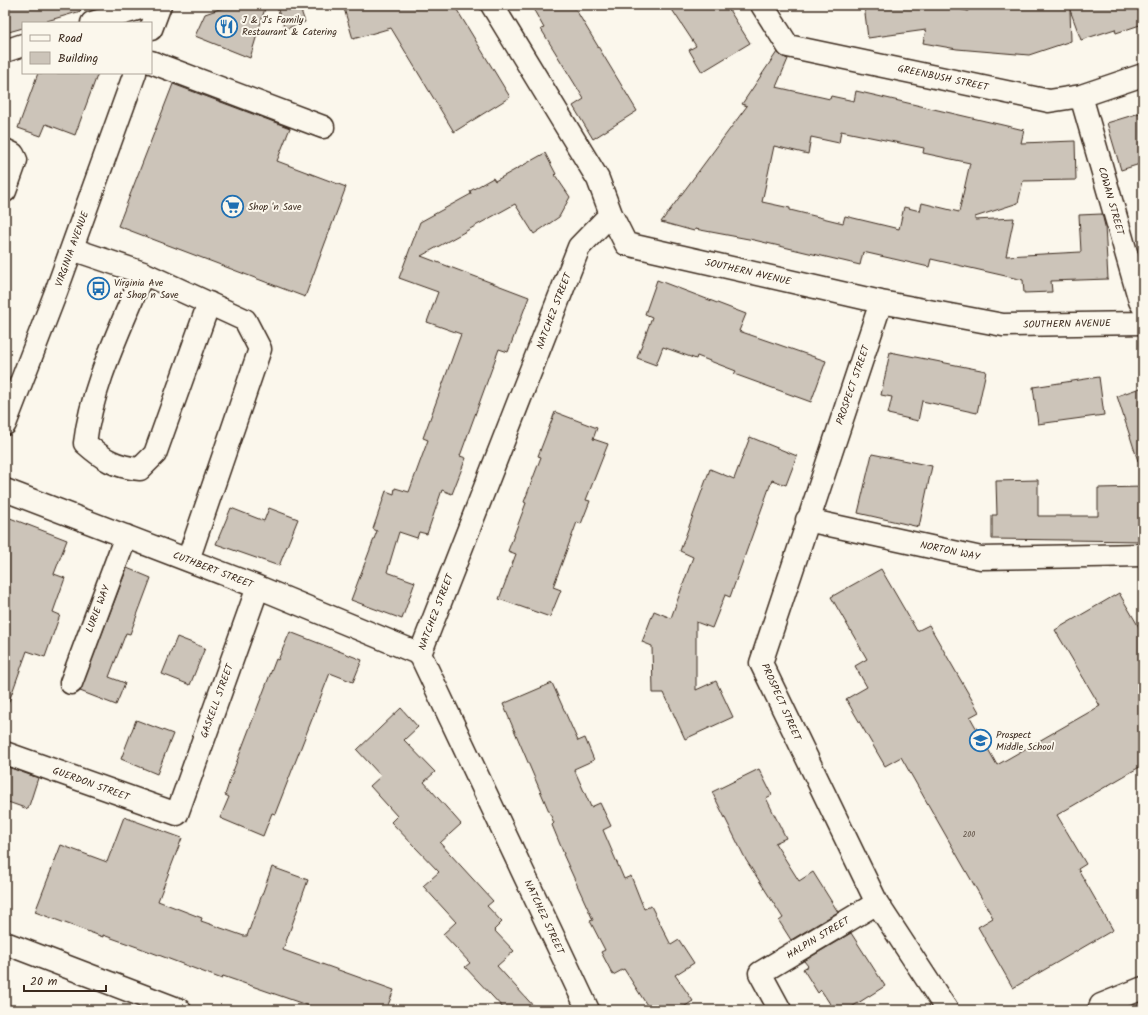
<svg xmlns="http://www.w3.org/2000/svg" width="1148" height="1015" viewBox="0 0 1148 1015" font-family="Kalam,sans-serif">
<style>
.building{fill:#ccc4b9;stroke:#3b2a1e;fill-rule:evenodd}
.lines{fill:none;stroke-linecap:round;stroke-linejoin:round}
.minor-casing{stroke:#3b2a1e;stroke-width:25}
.minor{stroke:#fbf7ec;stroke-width:22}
.labels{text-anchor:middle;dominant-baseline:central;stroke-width:4;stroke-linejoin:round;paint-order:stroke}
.number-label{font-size:8px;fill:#5f5045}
.poi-label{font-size:10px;fill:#3b2a1e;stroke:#fbf7ec;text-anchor:start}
.street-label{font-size:10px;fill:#3b2a1e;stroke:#fbf7ec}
</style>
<rect width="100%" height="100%" fill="#fbf7ec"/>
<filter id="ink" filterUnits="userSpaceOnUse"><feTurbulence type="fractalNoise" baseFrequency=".025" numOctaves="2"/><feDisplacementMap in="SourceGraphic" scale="8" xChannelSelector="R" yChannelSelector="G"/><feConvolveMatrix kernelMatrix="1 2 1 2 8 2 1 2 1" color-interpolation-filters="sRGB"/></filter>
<g filter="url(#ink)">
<path class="building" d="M5 5H80L81 11 40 23H23V28L5 33Z
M231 5H266L250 58 195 36 205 14Z
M276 5H299L305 22 285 29Z
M343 5H454L510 97 454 132 391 28 353 39Z
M531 5H573L637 111 593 139 573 106 584 99 541 29 544 28Z
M669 5H726L750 43 702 72 689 50 696 46Z
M864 5H938L968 11 969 7H976V5H1143V24L1116 33 1115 29 1081 40 1070 10 1071 41 1029 55 957 49 923 43 926 30 868 38Z
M777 52 781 56 788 59 776 87 830 99 831 96 854 101 856 91 1024 130 1021 143 1075 141 1076 180 1023 181 1018 203 975 217V220L1014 218 1006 256 1081 252 1079 215 1102 214 1105 226 1108 279 1051 281 1052 292 1024 293 1023 280 931 259 929 267 863 252 860 265 754 240 695 229 694 231 661 222 747 106 742 104ZM841 131 924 148 923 153 970 163 959 212 922 203 920 211 904 207 899 229 845 216 843 223 790 210V208L762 202 774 146 808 154 811 137 839 143Z
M38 73H98L75 135 46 124 41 136 18 128Z
M173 84 290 128 277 161 346 187 305 297 118 226Z
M1143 112V163L1121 170 1107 123Z
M545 153 556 174 555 175 570 197 559 217 534 234 515 204 421 256 529 297 508 352 499 349 460 456 466 458 452 494 442 490 427 534 419 532 417 538 399 532 387 572 415 582 402 619 351 600 377 531 373 529 386 491 394 494 395 488 409 492 428 440 423 438 461 334 427 322 438 292 399 278 420 222 471 194 470 191 493 178 495 181Z
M657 280 746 314 739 331 826 361 811 402 734 374 736 371 697 356 696 359 663 347 656 365 637 358 652 317 645 314Z
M890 352 986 371 977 413 922 401 918 421 888 414 892 397 881 395Z
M1099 377 1104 415 1038 424 1033 387Z
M1143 387V460L1138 461 1117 396Z
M555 412 597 428 593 439 608 444 586 500 590 501 581 524 577 522 553 587 561 590 550 617 499 599 516 554 508 551 526 503 524 502 541 457 538 456Z
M750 437 797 456 786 485 772 480 730 597 725 595 712 628 696 622V690L716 681 733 717 685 739 664 693H653L652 646 642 642 654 611 671 618 693 557 680 551 710 469 734 479Z
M872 454 932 466 919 527 858 513Z
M1038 480V516H1098V488L1143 487V541L992 539V515H997L996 481Z
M231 508 264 521 269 508 298 519 279 566 216 544Z
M10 518 67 540 54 574 65 578 53 612 60 615 45 657 27 651 8 704H5V532Z
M127 568 151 578 130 634 126 633 109 677 125 683 116 705 80 691Z
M881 569 917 631 929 625 979 712 970 717 997 765 1100 706 1055 630 1119 593 1143 634V765L1057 815 1086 864 1078 869 1113 930 1013 988 978 927 993 918 901 757 885 766 846 699 867 687 855 666 867 659 831 597Z
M290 632 362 660 353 682 330 673 275 814 272 813 263 836 220 818 229 797 225 795 232 774 276 659 278 660Z
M177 637 205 648 190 685 162 674Z
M552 683 578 741 585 738 594 760 574 769 591 807 600 803 611 826 603 830 624 879 631 876 644 909 651 906 671 945 679 940 694 963 675 975 693 1001 679 1010H650L624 969 613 975 601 952 605 950 590 921 593 920 563 854H564L552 825 554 823 503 704Z
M401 708 418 727 404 740 435 772 424 782 461 824 440 843 493 901 487 906 502 922 494 930 514 951 497 966 537 1010H505L465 967 470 963 443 934 456 922 423 886 439 872 391 822 397 816 370 786 381 776 357 750Z
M136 720 173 734 157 774 121 759Z
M5 766 38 778 28 809 5 801Z
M759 769 772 795 766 798 786 838 775 843 799 881 813 872 838 912 791 940 779 921 783 918 746 860 712 792Z
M124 817 182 838 158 901 202 918 201 921 244 936H247L272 867 308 880 283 950 394 990 386 1010H321L223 976 222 979 140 948 103 935V937L35 912 61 845 107 862Z
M851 933 885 986 847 1010H834L821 990 818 993 803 969 808 966 804 961Z"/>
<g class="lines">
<defs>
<path id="minor" d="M492 5 598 179 611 214 626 244 881 302 1003 325 1143 323
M762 5 788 46 1049 101 1081 96 1143 75
M92 23 150 5
M151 29 160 5
M5 51 23 45
M151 62 323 127
M1081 96 1140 301 1143 306
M5 150 13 154 16 160 5 191
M72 249 143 273 245 320 260 349 188 560
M143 273C121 328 92 384 85 443 103 459 115 467 140 469L155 454 209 303
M881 302 761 663 877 903 947 1010
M5 424 56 292 135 73
M5 490 258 587 420 654
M807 520 981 558 1143 555
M71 683 126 536
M5 753 177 814 258 587
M5 943 180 1010
M588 1010 420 654 579 247 611 214
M780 1010 760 973 877 903
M1099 1010 1101 1005 1143 988"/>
</defs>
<use href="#minor" class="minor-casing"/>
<use href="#minor" class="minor"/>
</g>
</g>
<defs>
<symbol id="restaurant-ring" viewBox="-11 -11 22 22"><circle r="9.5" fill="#fbf7ec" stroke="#1f6fb2" stroke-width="1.5"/><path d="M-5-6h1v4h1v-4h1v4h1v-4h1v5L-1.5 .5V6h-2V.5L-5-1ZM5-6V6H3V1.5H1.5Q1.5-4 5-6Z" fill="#1f6fb2"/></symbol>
<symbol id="supermarket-ring" viewBox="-11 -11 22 22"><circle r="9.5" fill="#fbf7ec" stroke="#1f6fb2" stroke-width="1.5"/><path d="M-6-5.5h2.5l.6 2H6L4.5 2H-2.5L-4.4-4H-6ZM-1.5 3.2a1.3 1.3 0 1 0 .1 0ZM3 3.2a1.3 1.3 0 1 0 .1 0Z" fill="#1f6fb2"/></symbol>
<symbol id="bus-ring" viewBox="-11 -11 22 22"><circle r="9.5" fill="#fbf7ec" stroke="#1f6fb2" stroke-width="1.5"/><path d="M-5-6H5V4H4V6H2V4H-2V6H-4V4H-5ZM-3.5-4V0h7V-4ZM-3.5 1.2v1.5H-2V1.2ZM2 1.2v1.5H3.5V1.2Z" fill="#1f6fb2"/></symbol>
<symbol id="school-ring" viewBox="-11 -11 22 22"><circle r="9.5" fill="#fbf7ec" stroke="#1f6fb2" stroke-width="1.5"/><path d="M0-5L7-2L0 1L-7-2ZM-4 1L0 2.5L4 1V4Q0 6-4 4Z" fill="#1f6fb2"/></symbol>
</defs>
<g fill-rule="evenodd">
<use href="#restaurant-ring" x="214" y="14" width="25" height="25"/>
<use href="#supermarket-ring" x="220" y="194" width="25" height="25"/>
<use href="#bus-ring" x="86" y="276" width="25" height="25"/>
<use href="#school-ring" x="968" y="728" width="25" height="25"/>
</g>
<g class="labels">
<g class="number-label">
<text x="969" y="834">200</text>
</g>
<g class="poi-label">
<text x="242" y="20">J &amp; J's Family<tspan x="242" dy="12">Restaurant &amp; Catering</tspan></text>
<text x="248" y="207">Shop 'n Save</text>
<text x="114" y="283">Virginia Ave<tspan x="114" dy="12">at Shop n Save</tspan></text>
<text x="996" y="735">Prospect<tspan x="996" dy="12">Middle School</tspan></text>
</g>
<g class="street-label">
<text transform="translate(943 78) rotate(12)">GREENBUSH STREET</text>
<text transform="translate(1111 201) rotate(74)">COWAN STREET</text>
<text transform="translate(72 249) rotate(-70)">VIRGINIA AVENUE</text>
<text transform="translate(748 272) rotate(13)">SOUTHERN AVENUE</text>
<text transform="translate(554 311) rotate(-69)">NATCHEZ STREET</text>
<text transform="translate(1067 324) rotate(-1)">SOUTHERN AVENUE</text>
<text transform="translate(853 385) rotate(-71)">PROSPECT STREET</text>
<text transform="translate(950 551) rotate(12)">NORTON WAY</text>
<text transform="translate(213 570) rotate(21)">CUTHBERT STREET</text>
<text transform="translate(98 609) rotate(-69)">LURIE WAY</text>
<text transform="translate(436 612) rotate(-69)">NATCHEZ STREET</text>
<text transform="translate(217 701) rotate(-70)">GASKELL STREET</text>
<text transform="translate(781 702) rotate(66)">PROSPECT STREET</text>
<text transform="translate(91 784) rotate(20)">GUERDON STREET</text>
<text transform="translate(544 917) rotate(65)">NATCHEZ STREET</text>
<text transform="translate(818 938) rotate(-31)">HALPIN STREET</text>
</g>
</g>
<rect width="1148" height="1015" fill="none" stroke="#fbf7ec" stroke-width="20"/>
<rect x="10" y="10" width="1128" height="995" fill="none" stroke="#3b2a1e" stroke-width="1.5" filter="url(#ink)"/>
<rect x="22" y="22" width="130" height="52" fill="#fbf7ec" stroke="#aea59a"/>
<rect x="30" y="35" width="20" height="6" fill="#fbf7ec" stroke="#aea59a"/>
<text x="58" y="42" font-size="12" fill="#3b2a1e">Road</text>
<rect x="30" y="52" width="20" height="12" fill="#ccc4b9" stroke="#aea59a"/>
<text x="58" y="62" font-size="12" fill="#3b2a1e">Building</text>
<path d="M24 985v6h82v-6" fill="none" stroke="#3b2a1e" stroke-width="2"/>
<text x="30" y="985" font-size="12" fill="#3b2a1e" stroke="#fbf7ec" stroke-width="3" paint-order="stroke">20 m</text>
</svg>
